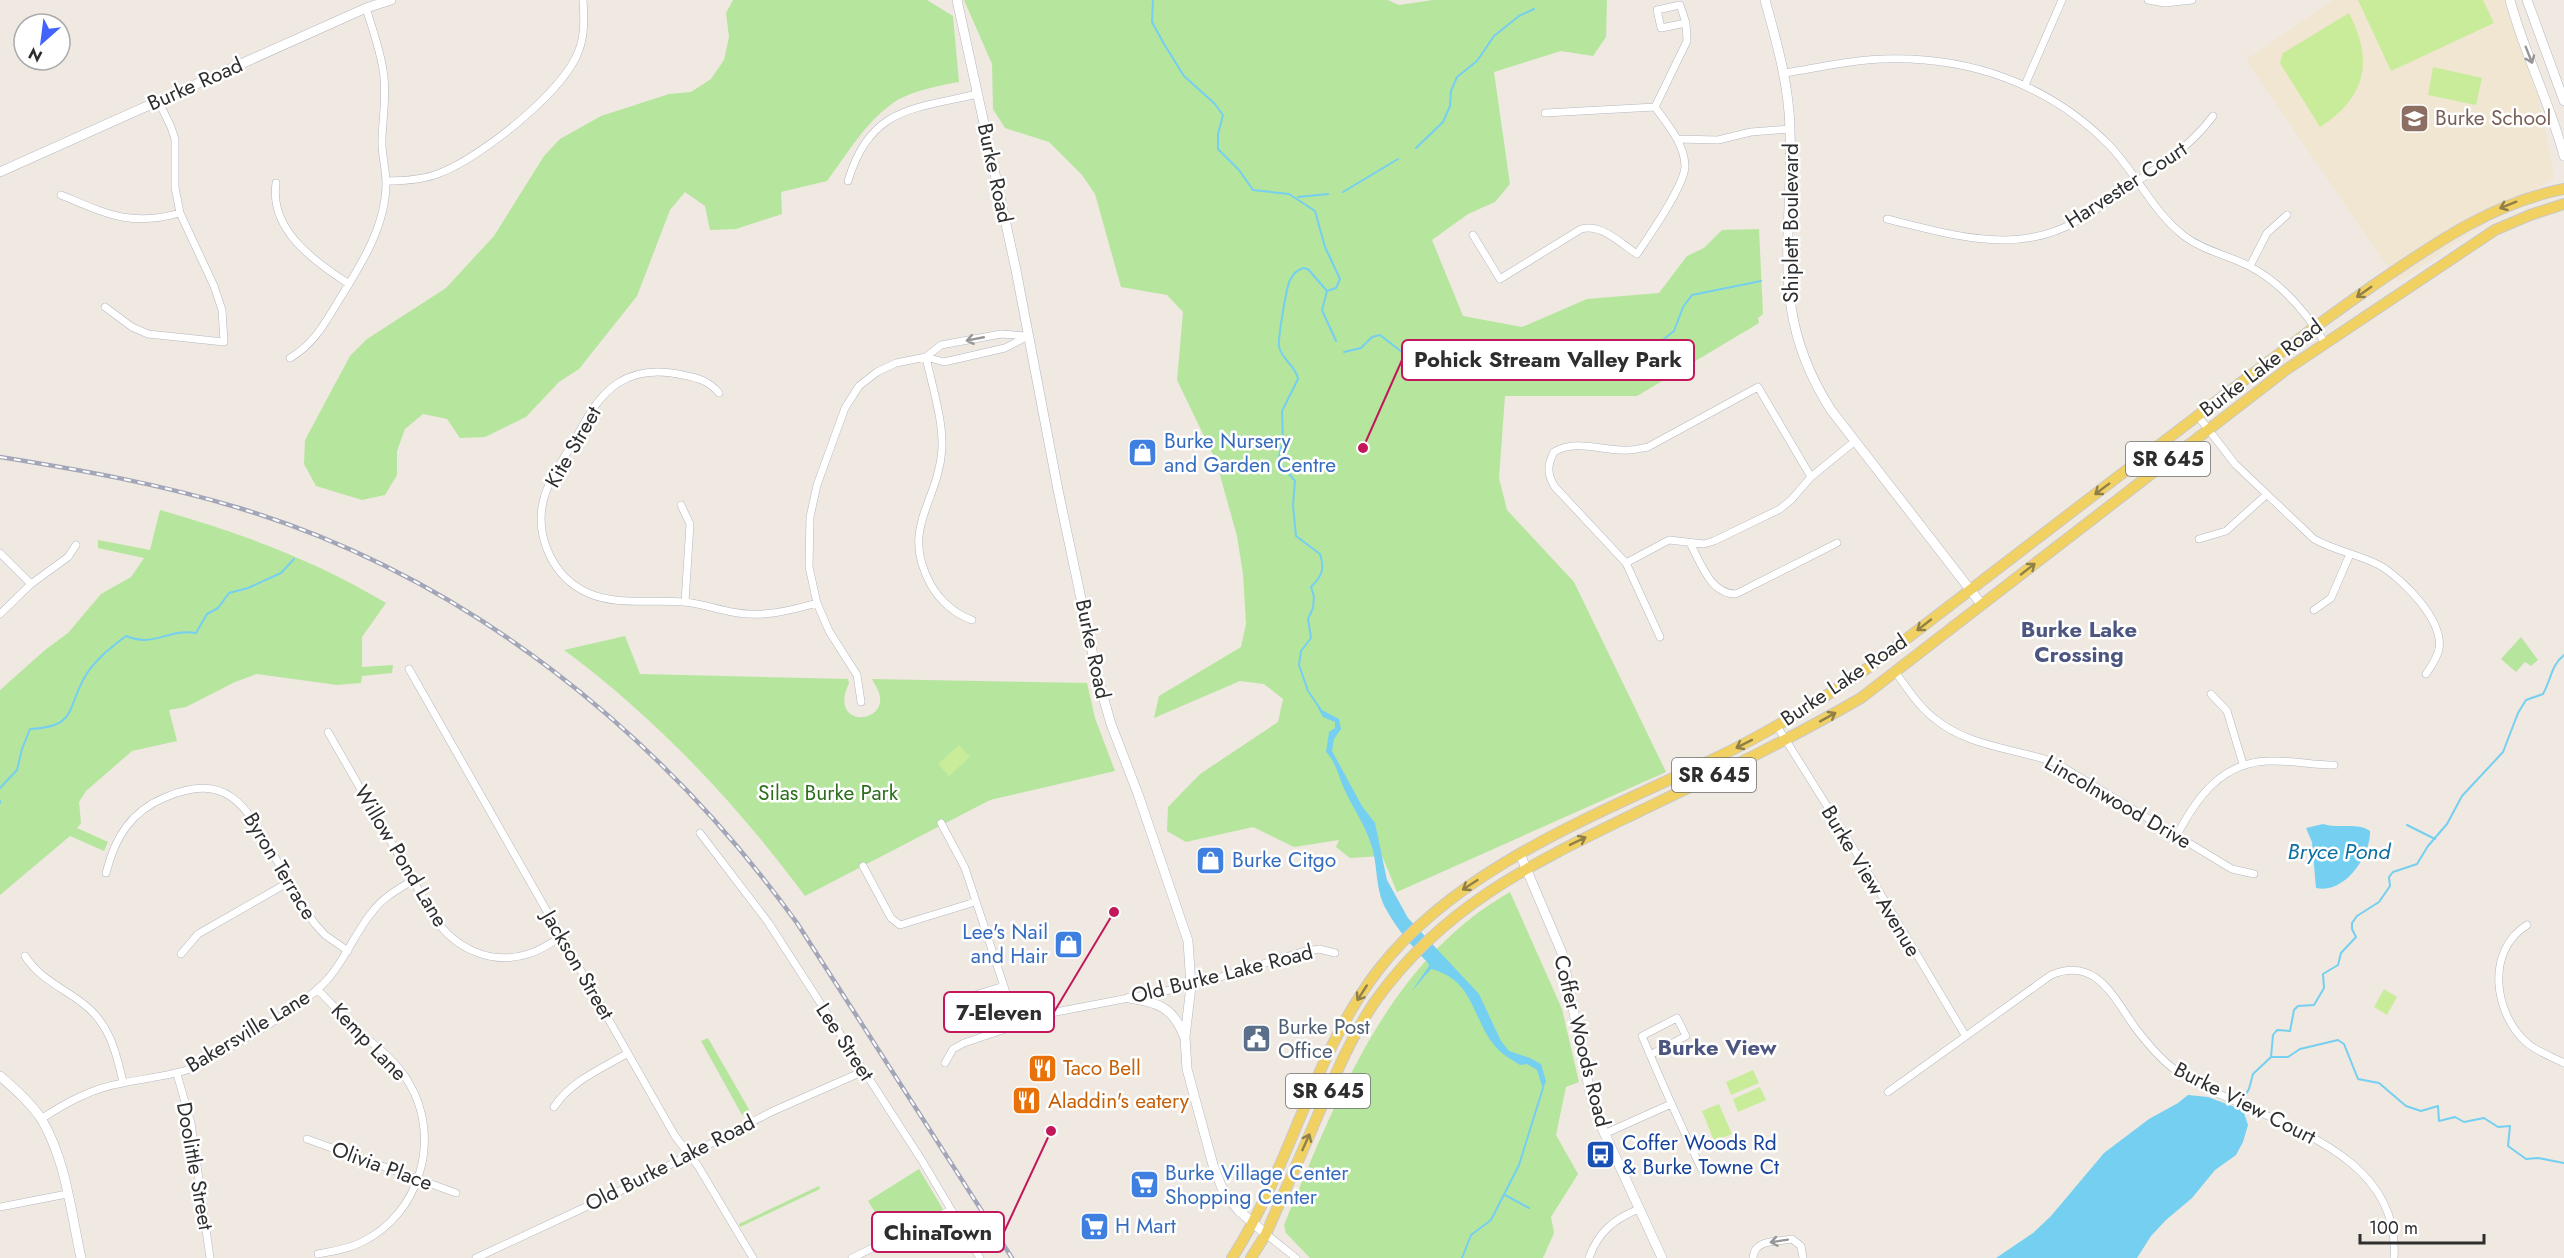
<svg xmlns="http://www.w3.org/2000/svg" width="2564" height="1258" viewBox="0 0 2564 1258" font-family="Jost,sans-serif">
<style>
.education{fill:#f0e6d1}
.green{fill:#b6e59e}
.pitch{fill:#c9ec9a}
.water{fill:#75cff0}
.lines{fill:none;stroke-linecap:round;stroke-linejoin:round}
.stream{stroke:#75cff0;stroke-width:2}
.street-casing{stroke:#b4b7c1;stroke-width:8}
.secondary-casing{stroke:#b4b7c1;stroke-width:10}
.primary-casing{stroke:#c9c9c9;stroke-width:12}
.street{stroke:#fff;stroke-width:7}
.secondary{stroke:#fff;stroke-width:9}
.primary{stroke:#f2d163;stroke-width:10}
.rail-casing{stroke:#a3a6b8;stroke-width:4.5}
.rail{stroke:#fff;stroke-width:2;stroke-dasharray:7;stroke-linecap:butt}
.oneway{stroke:#969696}
.oneway2{stroke:#908048}
.labels{text-anchor:middle;dominant-baseline:central;stroke-width:5;stroke-linejoin:round;paint-order:stroke}
.shield{fill:#fff;stroke:#6d6d6d;stroke-width:1.5}
.shield-label{font-size:20px;font-weight:bold;fill:#2e2e2e}
.street-label{font-size:21px;fill:#2e2e2e;stroke:#fff}
.education-label{font-size:21px;fill:#785e54;stroke:#fff;text-anchor:start}
.shop-label{font-size:21px;fill:#366cbe;stroke:#fff;text-anchor:start}
.park-label{font-size:21px;fill:#2c6e1b;stroke:#fff}
.service-label{font-size:21px;fill:#4e5e75;stroke:#fff;text-anchor:start}
.food-label{font-size:21px;fill:#c56008;stroke:#fff;text-anchor:start}
.transit-label{font-size:21px;fill:#164399;stroke:#fff;text-anchor:start}
.neighbourhood-label{font-size:22px;font-weight:bold;fill:#4d5680;stroke:#fff}
.water-label{font-size:22px;font-style:italic;fill:#0d6fa3;stroke:#fff}
.leader{fill:none;stroke:#c2185b;stroke-width:2}
.callout-dot{fill:#c2185b;stroke:#fff;stroke-width:2}
.callout{fill:#fff;stroke:#c2185b;stroke-width:2}
.callout-label{font-size:22px;text-anchor:middle;font-weight:bold;fill:#2e2e2e}
</style>
<rect width="100%" height="100%" fill="#efe9e1"/>
<path class="education" d="M2333 0H2516L2528 45 2554 177 2398 282 2246 60Z"/>
<path class="green" d="M733 0H927L953 16 959 82C941 85 908 92 893 103 865 123 847 154 827 181L781 192 782 214 736 229 710 230 705 206 685 192 670 210 637 296 579 369 559 382 526 417 485 437 460 438 447 419 423 414 405 429 397 451V475L385 495 362 500 316 486 304 464 305 440 350 356 367 339 446 288 494 236 544 156 560 139 601 116 669 94 691 92 711 79 724 60 729 37 726 13Z
M964 0H1388L1399 5 1433 0H1607L1606 37 1593 56 1561 51 1494 72 1510 184 1495 202 1468 214 1432 240 1463 316 1522 327 1587 299 1659 293 1687 256 1704 248 1722 230 1759 229 1763 314 1758 318 1759 323 1637 396H1505L1499 478 1507 510 1574 582 1666 772 1397 892 1382 856 1350 858 1336 847 1339 840 1294 847 1253 827 1186 842 1167 831 1168 807 1200 774 1278 722 1283 699 1264 684 1240 681 1154 718 1159 696 1241 647 1246 624 1243 574 1237 536 1216 461 1177 380 1183 312 1167 295 1121 287 1095 194 1082 175 1049 142 1005 128 993 109 992 64Z
M160 510C238 532 317 561 386 603L362 637V667L393 665 392 673 362 676 361 683 337 685 257 674 235 682 186 707 169 710 177 741 132 751 86 791 79 802 81 823 77 828 108 842 104 851 70 836 0 895V690L45 650 68 633 101 594 131 577 144 558 98 548V540L150 550Z
M625 636 640 674 848 679 849 683C828 727 884 725 880 697 879 690 875 685 872 679L1087 683 1095 718 1115 771 990 800 805 896C736 803 657 719 564 650Z
M2521 637 2538 660 2531 666 2525 662 2516 672 2501 659Z
M1510 892 1562 1009 1579 1082 1566 1087 1556 1135 1578 1174 1551 1217 1554 1233 1543 1258H1310L1286 1233 1284 1225C1336 1101 1387 962 1510 892Z
M708 1038 750 1111 742 1115 701 1041Z
M919 1169 944 1211 890 1236 868 1201Z
M819 1186 820 1189 740 1227 739 1224Z"/>
<path class="pitch" d="M2358 0H2483L2494 23 2391 71Z
M2349 13C2374 62 2366 97 2320 127L2280 63 2283 53Z
M2433 67 2482 78 2476 105 2428 95Z
M959 745 970 757 949 776 938 764Z
M2384 989 2397 997 2387 1015 2374 1007Z
M1753 1070 1759 1083 1731 1095 1726 1082Z
M1760 1087 1766 1100 1738 1112 1733 1099Z
M1719 1104 1732 1134 1714 1141 1702 1111Z"/>
<path class="water" d="M1318 708 1339 719 1341 729 1334 739 1332 751 1362 806 1375 823 1387 880 1408 918 1479 994 1501 1041 1509 1051 1530 1058 1541 1064 1546 1081 1543 1089 1537 1070 1527 1064 1520 1065C1511 1059 1501 1054 1494 1045 1471 1016 1474 980 1431 969L1411 992 1429 966 1428 963C1411 945 1398 931 1386 909 1375 890 1378 867 1372 847 1366 827 1355 811 1346 793 1339 779 1337 763 1326 752L1329 732 1335 728V722L1323 717Z
M2323 824C2338 829 2358 822 2370 831 2371 856 2344 895 2316 888L2312 842 2306 828Z
M2188 1095 2208 1097 2243 1110 2248 1125 2243 1142 2236 1155 2215 1170 2192 1198 2166 1220 2151 1236 2137 1258H1996L2033 1233 2051 1216 2104 1153 2149 1119 2178 1103Z"/>
<g class="lines">
<path class="stream" d="M1153 0 1152 22 1164 44 1184 76 1214 103 1223 115 1218 134V149L1239 170 1253 190 1289 194 1315 211 1325 247 1340 279 1336 288 1327 291 1308 269 1303 268C1297 270 1293 274 1290 280 1286 289 1278 338 1279 346 1281 360 1296 365 1298 379L1282 411 1283 440 1278 461 1295 481 1293 505 1296 536 1320 554C1325 569 1322 576 1311 587L1314 597 1313 608 1308 619 1311 638 1301 651 1299 665 1308 691 1321 710
M1416 148 1443 122 1450 106 1451 91 1457 77 1477 61 1494 36 1519 16 1534 9
M1343 192 1398 159
M1298 197 1328 194
M1327 291 1322 310 1336 341
M1344 352 1361 348 1372 337 1380 335 1407 356 1440 351 1454 353 1461 368 1486 360 1537 359 1560 353 1583 352 1599 359 1630 341 1659 343 1674 331 1683 307 1692 295 1761 281
M0 788 17 770 22 749 30 729C74 727 67 712 83 680 93 661 109 649 126 636 155 648 168 628 196 633L207 614 218 608 229 593 248 588 281 573 294 559
M0 801V803
M2407 825 2435 839
M2271 1057H2288L2300 1049 2338 1040 2344 1044 2358 1079 2379 1083 2406 1106 2421 1111 2438 1106 2439 1121 2455 1117 2464 1122 2484 1118 2498 1127 2510 1126 2508 1146 2526 1159 2538 1158 2564 1163
M2244 1097 2249 1089 2253 1074 2271 1057 2273 1035 2277 1030 2290 1031 2294 1010 2298 1006 2314 1005 2324 988 2323 974 2338 965 2341 953 2356 937 2352 929V923L2357 916 2379 902 2390 886 2389 877 2393 872 2417 864 2428 846 2447 824 2462 796 2503 752 2518 713 2526 700 2543 694C2551 680 2551 665 2564 655
M1505 1195 1529 1208
M1462 1258 1471 1235 1491 1220 1519 1165 1543 1088"/>
<defs>
<path id="street" d="M2148 0 2165 3 2192 0
M1784 73C1817 68 1850 60 1883 59 1969 56 2049 84 2109 145 2137 174 2152 211 2184 236 2204 251 2228 255 2249 266 2282 283 2306 312 2325 343
M2025 85 2062 0
M1655 107 1687 41 1686 23 1680 5 1657 10 1661 28 1686 23
M1677 139 1718 140 1751 132 1790 129
M386 181C405 181 423 180 440 173 480 158 565 91 579 50 585 34 584 17 583 0
M848 181C870 107 913 109 978 94
M276 183C269 230 315 262 349 284
M61 195C107 214 130 227 180 213
M1887 219C1949 234 2015 256 2075 222 2094 212 2111 198 2129 187 2160 166 2190 147 2213 116
M1473 235 1500 279 1581 229C1601 223 1620 243 1637 254 1649 236 1686 184 1685 165 1684 143 1667 124 1655 107L1545 113
M2250 266 2267 233 2287 215
M105 307 132 327 148 334 224 342 222 310 214 286 180 213 175 187V139L171 127 158 100
M926 357C932 386 943 419 942 448 939 503 899 527 931 585 940 601 955 614 972 620
M926 357 941 345 1001 334 1026 336
M290 358C314 344 325 323 339 300 361 265 386 226 386 183 386 168 381 153 382 138 383 115 387 92 383 70 380 49 372 28 366 8
M719 393C709 381 698 378 683 375 661 370 638 370 618 383 597 397 586 420 574 441 563 460 548 480 543 502 535 538 554 578 588 593 617 606 652 599 683 602 699 603 716 609 732 612 761 618 789 611 817 603
M2198 416 2235 464 2314 539C2335 551 2358 554 2379 565 2402 578 2444 620 2439 649 2437 659 2431 666 2426 674
M681 505 690 524 685 602
M2199 539 2226 531 2266 495
M1690 543C1701 563 1710 594 1736 594L1837 543
M0 553 31 584
M1626 563 1669 540 1704 544 1714 541 1780 509 1791 500 1811 477 1855 441
M2314 610 2331 598 2350 554
M0 614 31 584 68 557 76 545
M1660 637 1626 563 1555 487C1547 475 1547 465 1554 452 1576 438 1605 452 1629 450 1635 450 1642 448 1648 447L1758 387 1811 477
M409 669 675 1136 698 1166 753 1258
M1896 673C1907 688 1919 707 1935 719 1969 747 2015 748 2056 763L2232 869 2254 874
M2211 694 2227 711 2243 764
M861 702 857 675 829 631 817 603 809 567 810 517 817 485 845 408 859 386 877 372 896 363 926 357 944 362 1005 348 1028 336
M1777 726 1852 846 1965 1035
M328 732 434 917C454 948 491 966 528 954 540 951 550 943 561 937
M941 823 965 868 1017 1026
M700 833 768 922 921 1159 980 1258
M2177 835C2197 797 2222 762 2269 761 2291 760 2312 765 2334 765
M863 866 891 918 900 925 975 902
M106 873C115 837 131 811 166 797 227 771 246 806 272 852 286 876 299 901 315 924L325 935 348 951
M2527 925C2485 951 2494 1014 2527 1043 2538 1052 2552 1057 2564 1063
M181 954 198 934 289 882
M25 956C39 978 61 987 81 1002 109 1022 116 1051 123 1082
M317 989C330 1002 342 1015 355 1028 374 1045 396 1060 409 1083 442 1138 420 1214 362 1242 348 1249 334 1251 318 1254
M955 1022 949 1003 1004 986
M1650 1055 1686 1036 1677 1018 1642 1036C1661 1081 1681 1126 1702 1170
M945 1063 953 1049 964 1043 1056 1012 1191 986 1302 952 1319 949 1335 953
M177 1074 191 1123 210 1258
M1888 1092 2051 975C2095 956 2113 996 2134 1026 2146 1042 2158 1057 2174 1069 2248 1121 2402 1140 2394 1258
M554 1107C571 1081 601 1069 628 1053
M41 1119C67 1102 93 1088 123 1083 147 1078 170 1076 193 1068 232 1046 297 1012 327 980 346 959 355 932 373 911 383 897 399 889 413 880
M1604 1134 1671 1104
M307 1139 456 1193
M0 1207 67 1194
M1266 1234 1296 1258
M476 1258 620 1191 771 1112 864 1071
M852 1258 951 1210
M1589 1258C1598 1232 1614 1219 1639 1209
M1753 1258C1754 1239 1777 1242 1792 1239L1801 1246 1803 1258"/>
<path id="secondary" d="M957 0 1016 270 1058 490 1098 679 1111 724 1138 794 1188 941 1191 986 1185 1037 1187 1069 1213 1165 1224 1193 1238 1210 1266 1234
M1765 0C1777 43 1789 85 1790 130 1794 238 1767 310 1831 410L1982 605
M2510 0C2524 53 2550 103 2564 156
M2527 0 2564 101
M0 172 366 8 391 0
M1520 854 1562 953 1589 1088 1597 1117 1662 1258
M1129 998C1157 1002 1173 1007 1184 1036
M0 1076C15 1089 31 1103 42 1120 66 1161 71 1212 81 1258"/>
<path id="primary" d="M1232 1258C1291 1167 1312 1055 1379 969 1464 860 1614 809 1734 749 1783 724 1829 695 1875 663 1981 581 2089 499 2196 417 2253 373 2311 329 2371 287 2431 246 2491 203 2564 189
M1251 1258 1266 1234C1282 1197 1299 1160 1315 1122 1333 1080 1350 1038 1376 1000 1446 903 1534 863 1638 812 1713 776 1789 740 1861 698L2287 369 2495 230 2530 215 2564 204"/>
</defs>
<use href="#street" class="street-casing"/>
<use href="#secondary" class="secondary-casing"/>
<use href="#primary" class="primary-casing"/>
<use href="#street" class="street"/>
<use href="#secondary" class="secondary"/>
<use href="#primary" class="primary"/>
<defs>
<path id="rail" d="M0 457C81 470 160 484 239 508 467 577 659 732 797 923L1012 1258"/>
</defs>
<use href="#rail" class="rail-casing"/>
<use href="#rail" class="rail"/>
</g>
<defs><path id="oneway-shaft" d="M-6 0H5M1.5-3L5.5 0L1.5 3" fill="none" stroke-width="1.6" stroke-linecap="round" stroke-linejoin="round" transform="scale(1.5)"/></defs>
<g class="oneway">
<use href="#oneway-shaft" transform="translate(2529 55) rotate(68)"/>
<use href="#oneway-shaft" transform="translate(975 339) rotate(169)"/>
<use href="#oneway-shaft" transform="translate(1779 1241) rotate(171)"/>
</g>
<g class="oneway2">
<use href="#oneway-shaft" transform="translate(2508 205) rotate(158)"/>
<use href="#oneway-shaft" transform="translate(2364 292) rotate(145)"/>
<use href="#oneway-shaft" transform="translate(2102 489) rotate(143)"/>
<use href="#oneway-shaft" transform="translate(2028 569) rotate(-38)"/>
<use href="#oneway-shaft" transform="translate(1924 625) rotate(142)"/>
<use href="#oneway-shaft" transform="translate(1828 717) rotate(-29)"/>
<use href="#oneway-shaft" transform="translate(1744 744) rotate(153)"/>
<use href="#oneway-shaft" transform="translate(1578 841) rotate(-26)"/>
<use href="#oneway-shaft" transform="translate(1470 885) rotate(147)"/>
<use href="#oneway-shaft" transform="translate(1362 993) rotate(123)"/>
<use href="#oneway-shaft" transform="translate(1306 1142) rotate(-66)"/>
</g>
<defs>
<symbol id="school-square" viewBox="-11 -11 22 22"><rect x="-9" y="-9" width="18" height="18" rx="4" fill="#8d6e63" stroke="#fff"/><path d="M0-5L7-2L0 1L-7-2ZM-4 1L0 2.5L4 1V4Q0 6-4 4Z" fill="#fff"/></symbol>
<symbol id="shop-square" viewBox="-11 -11 22 22"><rect x="-9" y="-9" width="18" height="18" rx="4" fill="#3f7fe0" stroke="#fff"/><path d="M-5-2.5h2.3a2.7 3.5 0 0 1 5.4 0H5L5.5 6h-11ZM-1.5-2.5h3a1.5 2.3 0 0 0-3 0Z" fill="#fff"/></symbol>
<symbol id="civic-square" viewBox="-11 -11 22 22"><rect x="-9" y="-9" width="18" height="18" rx="4" fill="#5c6f8a" stroke="#fff"/><path d="M-.6-6.5H3V-4.5H.6V-3L4-1V1h2V6H-6V1h2V-1L-.6-3ZM-1.2 2.5V6h2.4V2.5Z" fill="#fff"/></symbol>
<symbol id="restaurant-square" viewBox="-11 -11 22 22"><rect x="-9" y="-9" width="18" height="18" rx="4" fill="#e8710a" stroke="#fff"/><path d="M-5-6h1v4h1v-4h1v4h1v-4h1v5L-1.5 .5V6h-2V.5L-5-1ZM5-6V6H3V1.5H1.5Q1.5-4 5-6Z" fill="#fff"/></symbol>
<symbol id="bus-square" viewBox="-11 -11 22 22"><rect x="-9" y="-9" width="18" height="18" rx="4" fill="#1a4fb4" stroke="#fff"/><path d="M-5-6H5V4H4V6H2V4H-2V6H-4V4H-5ZM-3.5-4V0h7V-4ZM-3.5 1.2v1.5H-2V1.2ZM2 1.2v1.5H3.5V1.2Z" fill="#fff"/></symbol>
<symbol id="supermarket-square" viewBox="-11 -11 22 22"><rect x="-9" y="-9" width="18" height="18" rx="4" fill="#3f7fe0" stroke="#fff"/><path d="M-6-5.5h2.5l.6 2H6L4.5 2H-2.5L-4.4-4H-6ZM-1.5 3.2a1.3 1.3 0 1 0 .1 0ZM3 3.2a1.3 1.3 0 1 0 .1 0Z" fill="#fff"/></symbol>
</defs>
<g fill-rule="evenodd">
<use href="#school-square" x="2398" y="102" width="33" height="33"/>
<use href="#shop-square" x="1126" y="436" width="33" height="33"/>
<use href="#shop-square" x="1194" y="844" width="33" height="33"/>
<use href="#shop-square" x="1052" y="928" width="33" height="33"/>
<use href="#civic-square" x="1240" y="1022" width="33" height="33"/>
<use href="#restaurant-square" x="1026" y="1052" width="33" height="33"/>
<use href="#restaurant-square" x="1010" y="1084" width="33" height="33"/>
<use href="#bus-square" x="1584" y="1138" width="33" height="33"/>
<use href="#supermarket-square" x="1128" y="1168" width="33" height="33"/>
<use href="#supermarket-square" x="1078" y="1210" width="33" height="33"/>
</g>
<g class="labels">
<g class="shield">
<rect x="2126" y="442" width="84" height="34" rx="4.5"/>
<rect x="1672" y="758" width="84" height="34" rx="4.5"/>
<rect x="1286" y="1074" width="84" height="34" rx="4.5"/>
</g>
<g class="shield-label">
<text x="2168" y="459">SR 645</text>
<text x="1714" y="775">SR 645</text>
<text x="1328" y="1091">SR 645</text>
</g>
<g class="street-label">
<text transform="translate(195 84) rotate(-24)">Burke Road</text>
<text transform="translate(995 173) rotate(78)">Burke Road</text>
<text transform="translate(2126 185) rotate(-33)">Harvester Court</text>
<text transform="translate(1791 223) rotate(-90)">Shiplett Boulevard</text>
<text transform="translate(2261 368) rotate(-37)">Burke Lake Road</text>
<text transform="translate(573 447) rotate(-60)">Kite Street</text>
<text transform="translate(1093 649) rotate(78)">Burke Road</text>
<text transform="translate(1844 680) rotate(-34)">Burke Lake Road</text>
<text transform="translate(2118 802) rotate(30)">Lincolnwood Drive</text>
<text transform="translate(401 856) rotate(59)">Willow Pond Lane</text>
<text transform="translate(280 866) rotate(59)">Byron Terrace</text>
<text transform="translate(1871 881) rotate(59)">Burke View Avenue</text>
<text transform="translate(578 965) rotate(60)">Jackson Street</text>
<text transform="translate(1222 974) rotate(-14)">Old Burke Lake Road</text>
<text transform="translate(248 1031) rotate(-31)">Bakersville Lane</text>
<text transform="translate(1582 1041) rotate(76)">Coffer Woods Road</text>
<text transform="translate(369 1042) rotate(46)">Kemp Lane</text>
<text transform="translate(845 1042) rotate(57)">Lee Street</text>
<text transform="translate(2245 1103) rotate(27)">Burke View Court</text>
<text transform="translate(670 1163) rotate(-27)">Old Burke Lake Road</text>
<text transform="translate(195 1166) rotate(80)">Doolittle Street</text>
<text transform="translate(382 1166) rotate(20)">Olivia Place</text>
</g>
<g class="education-label">
<text x="2435" y="118">Burke School</text>
</g>
<g class="shop-label">
<text x="1164" y="441">Burke Nursery<tspan x="1164" dy="24">and Garden Centre</tspan></text>
<text x="1232" y="860">Burke Citgo</text>
<text x="1048" y="932" text-anchor="end">Lee's Nail<tspan x="1048" dy="24">and Hair</tspan></text>
<text x="1165" y="1173">Burke Village Center<tspan x="1165" dy="24">Shopping Center</tspan></text>
<text x="1115" y="1226">H Mart</text>
</g>
<g class="park-label">
<text x="828" y="793">Silas Burke Park</text>
</g>
<g class="service-label">
<text x="1278" y="1027">Burke Post<tspan x="1278" dy="24">Office</tspan></text>
</g>
<g class="food-label">
<text x="1063" y="1068">Taco Bell</text>
<text x="1048" y="1101">Aladdin's eatery</text>
</g>
<g class="transit-label">
<text x="1622" y="1143">Coffer Woods Rd<tspan x="1622" dy="24">&amp; Burke Towne Ct</tspan></text>
</g>
<g class="neighbourhood-label">
<text x="2079" y="629">Burke Lake<tspan x="2079" dy="25">Crossing</tspan></text>
<text x="1717" y="1047">Burke View</text>
</g>
<g class="water-label">
<text x="2339" y="851">Bryce Pond</text>
</g>
</g>
<path class="leader" d="M1363 448L1402 360M1114 912L1054 1012M1051 1131L1004 1232"/>
<g class="callout-dot">
<circle cx="1363" cy="448" r="6"/>
<circle cx="1114" cy="912" r="6"/>
<circle cx="1051" cy="1131" r="6"/>
</g>
<g class="callout">
<rect x="1402" y="340" width="292" height="40" rx="6"/>
<rect x="944" y="992" width="110" height="40" rx="6"/>
<rect x="872" y="1212" width="132" height="40" rx="6"/>
</g>
<g class="callout-label">
<text x="1548" y="367">Pohick Stream Valley Park</text>
<text x="999" y="1020">7-Eleven</text>
<text x="938" y="1240">ChinaTown</text>
</g>
<g transform="translate(42 42) rotate(208)"><circle r="28" fill="#ffffff" stroke="#ababab" stroke-width="1.5"/>
<path d="M0-4.5L10 22L0 15L-10 22Z" fill="#4264fb"/>
<text y="-9" font-size="16" font-weight="bold" text-anchor="middle" fill="#2e2e2e">N</text>
</g>
<path d="M2360 1234v9h124v-9" fill="none" stroke="#2e2e2e" stroke-width="3"/>
<text x="2369" y="1234" font-size="18" fill="#2e2e2e" stroke="#ffffff" stroke-width="4.5" paint-order="stroke">100 m</text>
</svg>
